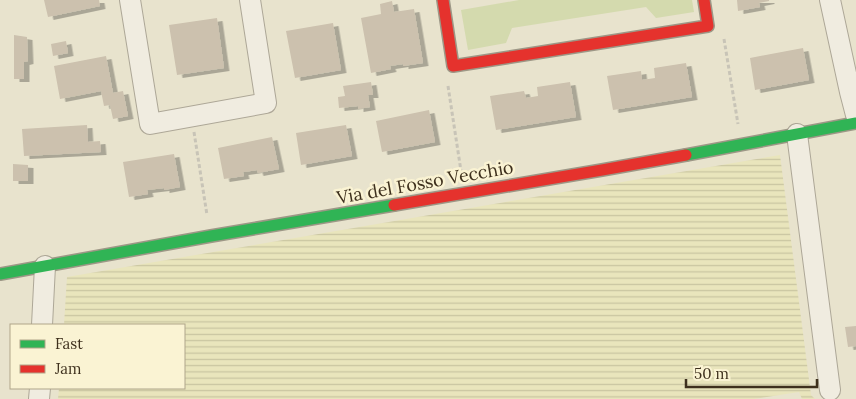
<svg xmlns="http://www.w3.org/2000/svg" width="856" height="399" viewBox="0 0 856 399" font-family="Lora,serif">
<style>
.farmland{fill:url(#farmland-rules)}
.green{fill:#d4daae}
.building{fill:#ccc1ae;filter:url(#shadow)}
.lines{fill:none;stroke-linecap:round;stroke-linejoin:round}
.street-casing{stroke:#ada797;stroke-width:22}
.fast-casing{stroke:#9d9786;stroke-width:14}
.jam-casing{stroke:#9d9786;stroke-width:14}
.path{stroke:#c8c4b7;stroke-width:3;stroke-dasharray:4 2.5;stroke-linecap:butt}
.street{stroke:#f0ece0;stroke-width:20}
.fast{stroke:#30b455;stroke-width:11}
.jam{stroke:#e5322d;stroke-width:11}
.labels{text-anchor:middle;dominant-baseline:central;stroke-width:5;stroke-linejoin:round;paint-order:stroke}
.street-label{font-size:18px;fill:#3e301d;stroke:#faf3d3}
</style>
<defs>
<pattern id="farmland-rules" width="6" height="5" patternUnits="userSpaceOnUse" patternTransform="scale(1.25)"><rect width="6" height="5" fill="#e9e5bc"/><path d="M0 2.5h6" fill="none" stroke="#c9c5a1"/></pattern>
<filter id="shadow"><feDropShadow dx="5.5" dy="3" stdDeviation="0" flood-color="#0004"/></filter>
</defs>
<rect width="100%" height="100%" fill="#e8e3cd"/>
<path class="farmland" d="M780 155 811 395 815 399H802L799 392 754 399H58L59 388H184V325H64L67 277Z"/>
<path class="green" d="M519 0H692L694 12 656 18 646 7 512 28 506 43 468 50 461 10Z"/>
<path class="building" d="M44 0H99L100 6 48 17Z
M737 0H769V1L759 3 760 7 738 11Z
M392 1 394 12 414 9 423 63 403 66V64L390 66 391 69 371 73 361 18 381 14 380 4Z
M217 18 224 68 177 75 169 25Z
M333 23 341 70 295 78 286 31Z
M14 35 27 37 28 61 24 62V79H14Z
M66 41 68 53 53 56 51 44Z
M803 48 809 80 755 90 750 58Z
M106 56 113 93 123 91 128 116 113 119 110 105 104 106 101 91 60 99 54 66Z
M686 63 692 97 613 110 607 76 641 71 642 80 655 78 654 68Z
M371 82 373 95H368L370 107 358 109V106L339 108 338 97 345 96 343 86Z
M570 82 576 117 496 130 490 96 524 91 526 98 538 96 537 87Z
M429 110 435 142 382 152 376 121Z
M87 125 88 142 100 141 101 152 24 156 22 129Z
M346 125 352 156 301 165 296 133Z
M272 137 279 169 258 173 257 170 243 172 244 176 224 179 218 148Z
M174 154 180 187 164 190V188L147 190 148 194 129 197 123 162Z
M13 164 28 165V181H13Z
M856 326V346L848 347 845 327Z"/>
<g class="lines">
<defs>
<path id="street" d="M130 0 150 124 266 103 250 0
M830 0 850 92 856 115
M797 134 830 390
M42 325 45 266
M39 399 40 388"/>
<path id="fast" d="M686 155 856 123
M0 274 211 236 394 205"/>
<path id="jam" d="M443 0 453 66 708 26 704 0
M394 205 602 170 686 155"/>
</defs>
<use href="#street" class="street-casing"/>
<use href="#fast" class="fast-casing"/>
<use href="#jam" class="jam-casing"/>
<path class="path" d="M724 39 738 124
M448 86 461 171
M194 132 207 215"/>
<use href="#street" class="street"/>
<use href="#fast" class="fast"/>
<use href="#jam" class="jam"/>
</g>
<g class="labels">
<g class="street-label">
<text transform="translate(425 182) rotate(-10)">Via del Fosso Vecchio</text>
</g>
</g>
<rect x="10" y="324" width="175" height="65" fill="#faf3d3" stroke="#afa58a"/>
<rect x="20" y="340" width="25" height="8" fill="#30b455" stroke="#afa58a"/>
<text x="55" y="349" font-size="15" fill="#3e301d">Fast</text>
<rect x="20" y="365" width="25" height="8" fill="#e5322d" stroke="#afa58a"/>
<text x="55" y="374" font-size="15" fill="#3e301d">Jam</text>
<path d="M686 379v8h131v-8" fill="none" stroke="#3e301d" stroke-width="2.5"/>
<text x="694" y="379" font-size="15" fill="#3e301d" stroke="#faf3d3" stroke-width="4" paint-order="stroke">50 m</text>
</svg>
